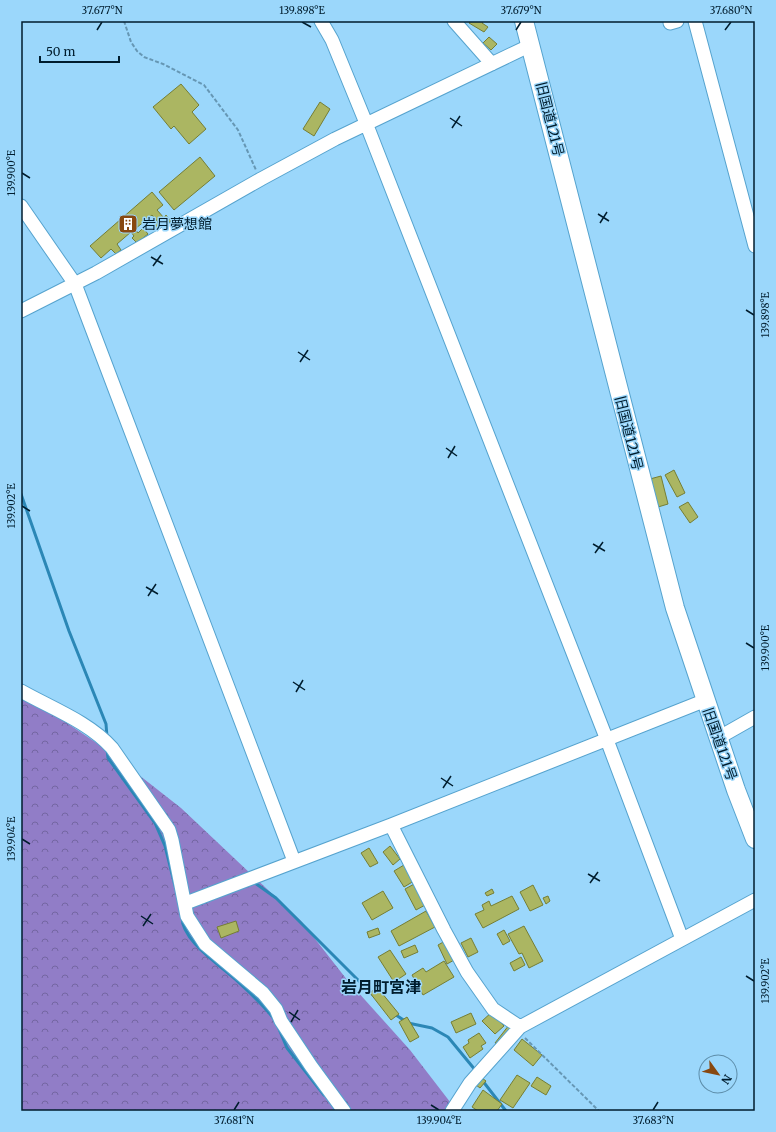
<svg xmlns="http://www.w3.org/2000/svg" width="776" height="1132" viewBox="0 0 776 1132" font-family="Merriweather,'Noto Sans JP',serif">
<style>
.forest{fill:url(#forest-crowns)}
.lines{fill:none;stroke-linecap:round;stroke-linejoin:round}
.stream{stroke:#2b87b6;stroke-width:3}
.building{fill:#abb662;stroke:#757e34}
.street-casing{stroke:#56a3ce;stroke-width:15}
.secondary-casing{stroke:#56a3ce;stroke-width:20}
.path{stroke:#6697b4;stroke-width:2;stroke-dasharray:4 2;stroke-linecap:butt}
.street{stroke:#fff;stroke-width:13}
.secondary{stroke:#fff;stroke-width:18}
.ticks{fill:none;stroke:#001d2e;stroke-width:1.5}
.labels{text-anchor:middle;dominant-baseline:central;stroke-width:3;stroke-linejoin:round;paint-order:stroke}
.street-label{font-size:14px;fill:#001d2e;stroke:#9bd7fb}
.poi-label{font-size:14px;fill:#001d2e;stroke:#9bd7fb;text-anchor:start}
.quarter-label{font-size:16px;font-weight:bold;fill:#001d2e;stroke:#9bd7fb}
.neatline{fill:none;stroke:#001d2e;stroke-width:1.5}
.ticks-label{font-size:10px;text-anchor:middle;fill:#001d2e}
</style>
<defs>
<pattern id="forest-crowns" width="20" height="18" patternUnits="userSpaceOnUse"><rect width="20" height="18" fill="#917dc7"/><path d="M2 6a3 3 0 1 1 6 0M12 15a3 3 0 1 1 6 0" fill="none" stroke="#7466a2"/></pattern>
</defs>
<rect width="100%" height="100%" fill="#9bd7fb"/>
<path class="forest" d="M21 692 107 750 181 808 301 921 348 981 410 1050 457 1111H21Z"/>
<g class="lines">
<path class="stream" d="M21 494 69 631 106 724 107 737
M107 749 108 758 155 823 165 846 175 886
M251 884 255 883 276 898 373 995
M182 917C182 941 219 964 235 979 249 992 263 1004 274 1019
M393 1013 408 1023 432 1028 448 1037 476 1071
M279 1029 287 1048 324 1095
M482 1080 506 1111"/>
</g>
<path class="building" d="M470 21H483L482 23 488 27 484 32 469 23Z
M489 37 497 44 491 50 483 43Z
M181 84 199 105 192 112 206 129 189 144 174 126 171 129 153 107Z
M320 102 330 109 314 136 303 129Z
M200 157 215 176 174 210 159 192Z
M152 192 163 205 157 210 164 218 166 215 171 221 158 232 153 226 158 222 152 215 135 229 138 233 143 228 148 234 137 243 132 238 134 236 131 232 117 244 121 250 116 254 111 249 101 258 90 246Z
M674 470 685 493 677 497 665 475Z
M661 476 668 504 658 507 650 479Z
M688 502 698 517 690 523 679 507Z
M390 846 400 859 393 865 383 852Z
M369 848 378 863 370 867 361 853Z
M404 865 414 881 404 887 394 871Z
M416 883 427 904 416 910 405 889Z
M533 885 543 905 530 911 520 892Z
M492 889 494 893 487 896 485 893Z
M383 891 393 908 372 920 362 903Z
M512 896 519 909 483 928 475 914 484 910 482 905 489 901 491 906Z
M548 896 550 901 546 904 543 898Z
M426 911 435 927 399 946 391 931Z
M236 921 239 931 221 938 217 927Z
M524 926 543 961 529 968 522 953 519 954 508 934Z
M378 928 380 934 369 938 367 932Z
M504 930 510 941 503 945 497 934Z
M471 938 478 952 468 957 461 943Z
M447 940 456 959 447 964 438 945Z
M415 945 418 952 404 958 401 951Z
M390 950 406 974 394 982 378 957Z
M521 957 525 965 514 971 510 963Z
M444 961 454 977 423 995 412 975 423 968 426 972Z
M377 987 399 1014 391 1020 370 993Z
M492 1012 504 1026 495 1034 482 1021Z
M471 1013 476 1024 456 1033 451 1022Z
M407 1017 419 1037 410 1042 399 1022Z
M509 1025 513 1028 499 1046 495 1043Z
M479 1033 486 1043 481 1046 483 1049 470 1058 463 1047 469 1043 468 1040Z
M522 1039 542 1055 533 1066 514 1050Z
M517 1075 530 1083 513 1108 500 1100Z
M537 1077 551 1086 546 1095 531 1086Z
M482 1078 486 1081 480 1088 476 1085Z
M483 1090 502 1104 497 1111H478L472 1107Z"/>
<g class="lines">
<defs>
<path id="street" d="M321 21 332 40 366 123 607 740 682 939
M454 21 492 64
M670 21V23L677 21
M695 21 755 246
M21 206 75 284 294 861
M21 311 96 273 261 179 335 139 531 45
M21 691C51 708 89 722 112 748L169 830 172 840 187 916 205 944 263 993 276 1009 281 1021 311 1066 344 1111
M718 738 755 717
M391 825 444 930 467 972 493 1009 520 1027
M186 903 391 825 706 700
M452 1111 470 1083 520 1027 755 900"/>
<path id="secondary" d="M524 21 675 608 736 790 755 839"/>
</defs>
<use href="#street" class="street-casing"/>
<use href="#secondary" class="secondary-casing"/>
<path class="path" d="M124 21 131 42 137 51 144 57 163 64 204 85 238 130 256 170
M525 1038 599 1111"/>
<use href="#street" class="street"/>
<use href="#secondary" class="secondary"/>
</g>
<path class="ticks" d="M302 22 311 27M97 30 102 22M516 30 521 22M725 30 731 22M450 118 462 126M452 128 460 116M22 173 30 178M598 214 609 221M600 223 607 212M151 257 163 264M153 266 161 255M746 310 754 315M298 352 310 360M300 362 308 350M446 448 457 456M448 458 455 446M22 506 30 511M593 544 605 551M595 553 603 542M146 587 158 594M148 596 156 584M746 643 754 648M293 682 305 690M296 692 303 680M441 778 453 786M443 788 451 776M22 839 30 844M588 874 600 881M590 883 598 872M141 916 153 924M143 926 151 914M746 976 754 981M289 1012 300 1020M291 1022 298 1010M431 1105 439 1110M234 1110 239 1102M653 1110 658 1102"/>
<defs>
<symbol id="building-square" viewBox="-11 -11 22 22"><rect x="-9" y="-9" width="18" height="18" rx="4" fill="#884810" stroke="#9bd7fb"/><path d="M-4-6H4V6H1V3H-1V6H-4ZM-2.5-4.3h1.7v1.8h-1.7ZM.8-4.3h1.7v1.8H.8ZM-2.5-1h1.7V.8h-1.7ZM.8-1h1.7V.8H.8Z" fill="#fff"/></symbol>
</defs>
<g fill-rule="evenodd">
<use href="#building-square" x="117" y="213" width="22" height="22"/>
</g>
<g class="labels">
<g class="street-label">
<text transform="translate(550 119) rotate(76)">旧国道121号</text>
<text transform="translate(629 433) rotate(76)">旧国道121号</text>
<text transform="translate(720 744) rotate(71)">旧国道121号</text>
</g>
<g class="poi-label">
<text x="142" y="224">岩月夢想館</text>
</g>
<g class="quarter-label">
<text x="381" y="987">岩月町宮津</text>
</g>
</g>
<rect width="776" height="1132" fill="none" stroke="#9bd7fb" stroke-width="44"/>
<g transform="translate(718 1074) rotate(123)"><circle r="19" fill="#9bd7fb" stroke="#5d8da9"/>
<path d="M0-3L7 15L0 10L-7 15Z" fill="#884810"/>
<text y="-6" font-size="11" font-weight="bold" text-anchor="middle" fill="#001d2e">N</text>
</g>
<path d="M40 56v6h79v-6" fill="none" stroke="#001d2e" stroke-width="2"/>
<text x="46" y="56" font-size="12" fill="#001d2e" stroke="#9bd7fb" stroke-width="3" paint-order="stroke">50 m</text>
<rect x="22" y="22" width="732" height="1088" class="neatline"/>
<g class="ticks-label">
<text x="102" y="14">37.677°N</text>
<text x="302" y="14">139.898°E</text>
<text x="521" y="14">37.679°N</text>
<text x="731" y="14">37.680°N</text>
<text transform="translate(11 173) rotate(-90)" y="4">139.900°E</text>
<text transform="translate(765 315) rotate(-90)" y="4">139.898°E</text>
<text transform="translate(11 506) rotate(-90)" y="4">139.902°E</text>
<text transform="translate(765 648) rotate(-90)" y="4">139.900°E</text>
<text transform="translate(11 839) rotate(-90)" y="4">139.904°E</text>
<text transform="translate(765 981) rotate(-90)" y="4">139.902°E</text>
<text x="234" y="1124">37.681°N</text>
<text x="439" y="1124">139.904°E</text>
<text x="653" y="1124">37.683°N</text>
</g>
</svg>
